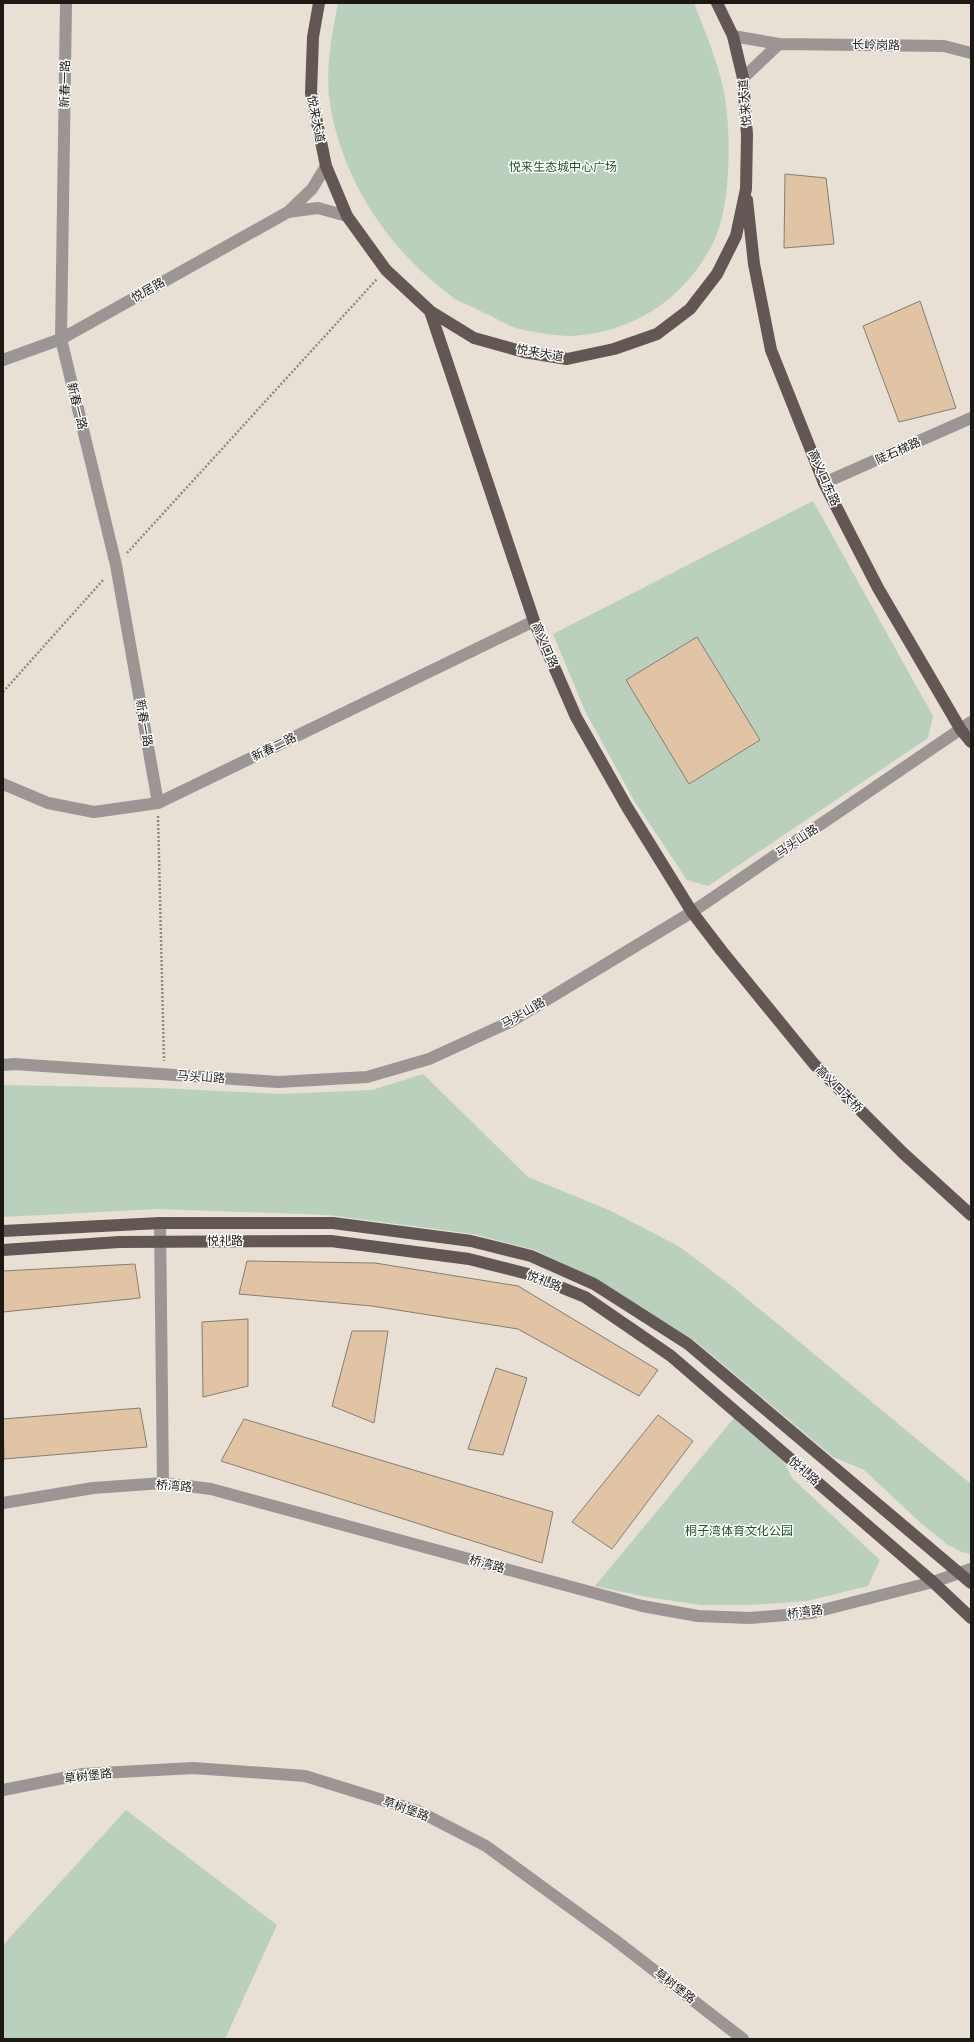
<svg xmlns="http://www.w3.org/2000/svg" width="974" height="2042" viewBox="0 0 974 2042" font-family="Arial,'Noto Sans SC',sans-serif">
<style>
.park{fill:#b9d0bc}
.building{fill:#e0c4a3;stroke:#857d74}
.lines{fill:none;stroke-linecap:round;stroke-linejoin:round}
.path{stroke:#918a83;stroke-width:2.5;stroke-dasharray:2 2;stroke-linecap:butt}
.minor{stroke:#9b9594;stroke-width:12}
.major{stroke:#625755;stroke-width:12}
.major-bridge{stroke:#625755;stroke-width:12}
.labels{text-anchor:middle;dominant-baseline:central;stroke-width:3;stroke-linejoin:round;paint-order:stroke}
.street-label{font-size:12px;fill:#1c1915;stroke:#fff}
.park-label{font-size:12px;fill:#1f522b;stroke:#fff}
</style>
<rect width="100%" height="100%" fill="#e8dfd5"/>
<path class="park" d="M338 3H694C704 29 715 55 722 83 732 124 732 203 714 241 686 298 636 331 573 336 562 337 526 331 516 328 507 325 499 320 491 316 479 310 467 305 455 299 448 294 441 288 434 282 380 238 337 166 329 96 326 66 332 33 338 3Z
M813 501 933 716 928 738 708 886 687 880 635 802 586 713 553 634Z
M423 1074 528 1177 611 1211 680 1247 733 1287 971 1484V1554L962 1552 948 1545 923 1525 864 1470 833 1457 694 1340 595 1279 535 1250 473 1234 329 1215 158 1209 3 1217V1085L158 1088 282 1094 372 1090Z
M734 1418 783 1460 792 1478 880 1560 868 1586 807 1601 750 1605H701L647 1597 595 1586Z
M126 1810 277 1925 225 2039H3V1945Z"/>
<path class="building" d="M785 174 826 178 834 244 784 248Z
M920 301 956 408 899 422 863 326Z
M697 637 760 740 689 784 626 680Z
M247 1261 375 1263 518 1286 658 1370 639 1396 518 1329 372 1306 239 1294Z
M135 1264 140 1298 3 1312V1271Z
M248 1319V1386L203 1397 202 1322Z
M352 1331H388L374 1423 332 1406Z
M496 1368 527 1378 503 1455 468 1449Z
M140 1408 147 1447 4 1459 3 1419Z
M658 1415 693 1441 612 1549 572 1522Z
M244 1419 553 1512 542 1563 221 1461Z"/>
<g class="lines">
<path class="path" d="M127 553 377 279
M3 692 104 579
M158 816 164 1061"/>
<path class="minor" d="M66 3 61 339 116 565 158 803
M733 36 779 44 743 78
M779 44 944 46 971 53
M326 166 312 189 288 212 318 208 347 216
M3 360 61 339 288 212
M824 483 971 418
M3 784 48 803 94 812 158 803 534 621
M3 1065 14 1064 278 1082 367 1077 429 1059 510 1022 692 912 971 722
M160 1223 163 1483
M3 1503 93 1488 163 1483 211 1489 642 1606 698 1616 750 1618 811 1613 933 1582 971 1569
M3 1790 83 1774 193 1768 305 1776 418 1811 486 1846 615 1940 743 2039"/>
<path class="major" d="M319 3 313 37 311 93 326 166 347 216 386 270 430 311 474 338 524 352 567 359 614 349 657 334 690 309 717 274 736 236 746 189 747 135 743 78 733 36 717 3
M747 200 754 264 771 350 824 483 878 588 961 730 971 742
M430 311 534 621 576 717 627 807 692 912 721 950
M3 1231 160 1223H333L471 1241 531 1256 594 1284 688 1344 971 1583
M3 1250 119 1242 331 1241 469 1259 528 1274 585 1297 671 1356 933 1582 971 1618"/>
<path class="major-bridge" d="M721 950 814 1064 903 1153 971 1215"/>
</g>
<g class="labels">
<g class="street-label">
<text transform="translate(876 45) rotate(1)">长岭岗路</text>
<text transform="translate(65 84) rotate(-89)">新春一路</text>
<text transform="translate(745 103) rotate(-95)">悦来大道</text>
<text transform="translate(316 119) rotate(79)">悦来大道</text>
<text transform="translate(148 290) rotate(-29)">悦居路</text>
<text transform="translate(540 353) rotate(10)">悦来大道</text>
<text transform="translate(77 406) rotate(76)">新春一路</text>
<text transform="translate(898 451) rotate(-24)">陡石梯路</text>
<text transform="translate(824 478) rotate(66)">高义口东路</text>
<text transform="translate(545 645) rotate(67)">高义口路</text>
<text transform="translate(144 723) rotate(80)">新春一路</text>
<text transform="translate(274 747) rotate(-26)">新春二路</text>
<text transform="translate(797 841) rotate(-34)">马头山路</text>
<text transform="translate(523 1013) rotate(-30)">马头山路</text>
<text transform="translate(201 1077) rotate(4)">马头山路</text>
<text transform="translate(839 1089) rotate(45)">高义口大桥</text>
<text x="225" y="1241">悦礼路</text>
<text transform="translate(544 1281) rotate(21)">悦礼路</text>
<text transform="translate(804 1471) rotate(41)">悦礼路</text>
<text transform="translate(174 1486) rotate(4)">桥湾路</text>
<text transform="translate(487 1564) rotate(15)">桥湾路</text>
<text transform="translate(805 1612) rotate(-8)">桥湾路</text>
<text transform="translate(88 1776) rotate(-7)">草树堡路</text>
<text transform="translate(406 1809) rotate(20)">草树堡路</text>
<text transform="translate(675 1986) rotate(38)">草树堡路</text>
</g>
<g class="park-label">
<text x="563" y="167">悦来生态城中心广场</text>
<text x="739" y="1531">桐子湾体育文化公园</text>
</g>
</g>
<rect width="974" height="2042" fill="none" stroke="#1c1915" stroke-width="8"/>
</svg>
